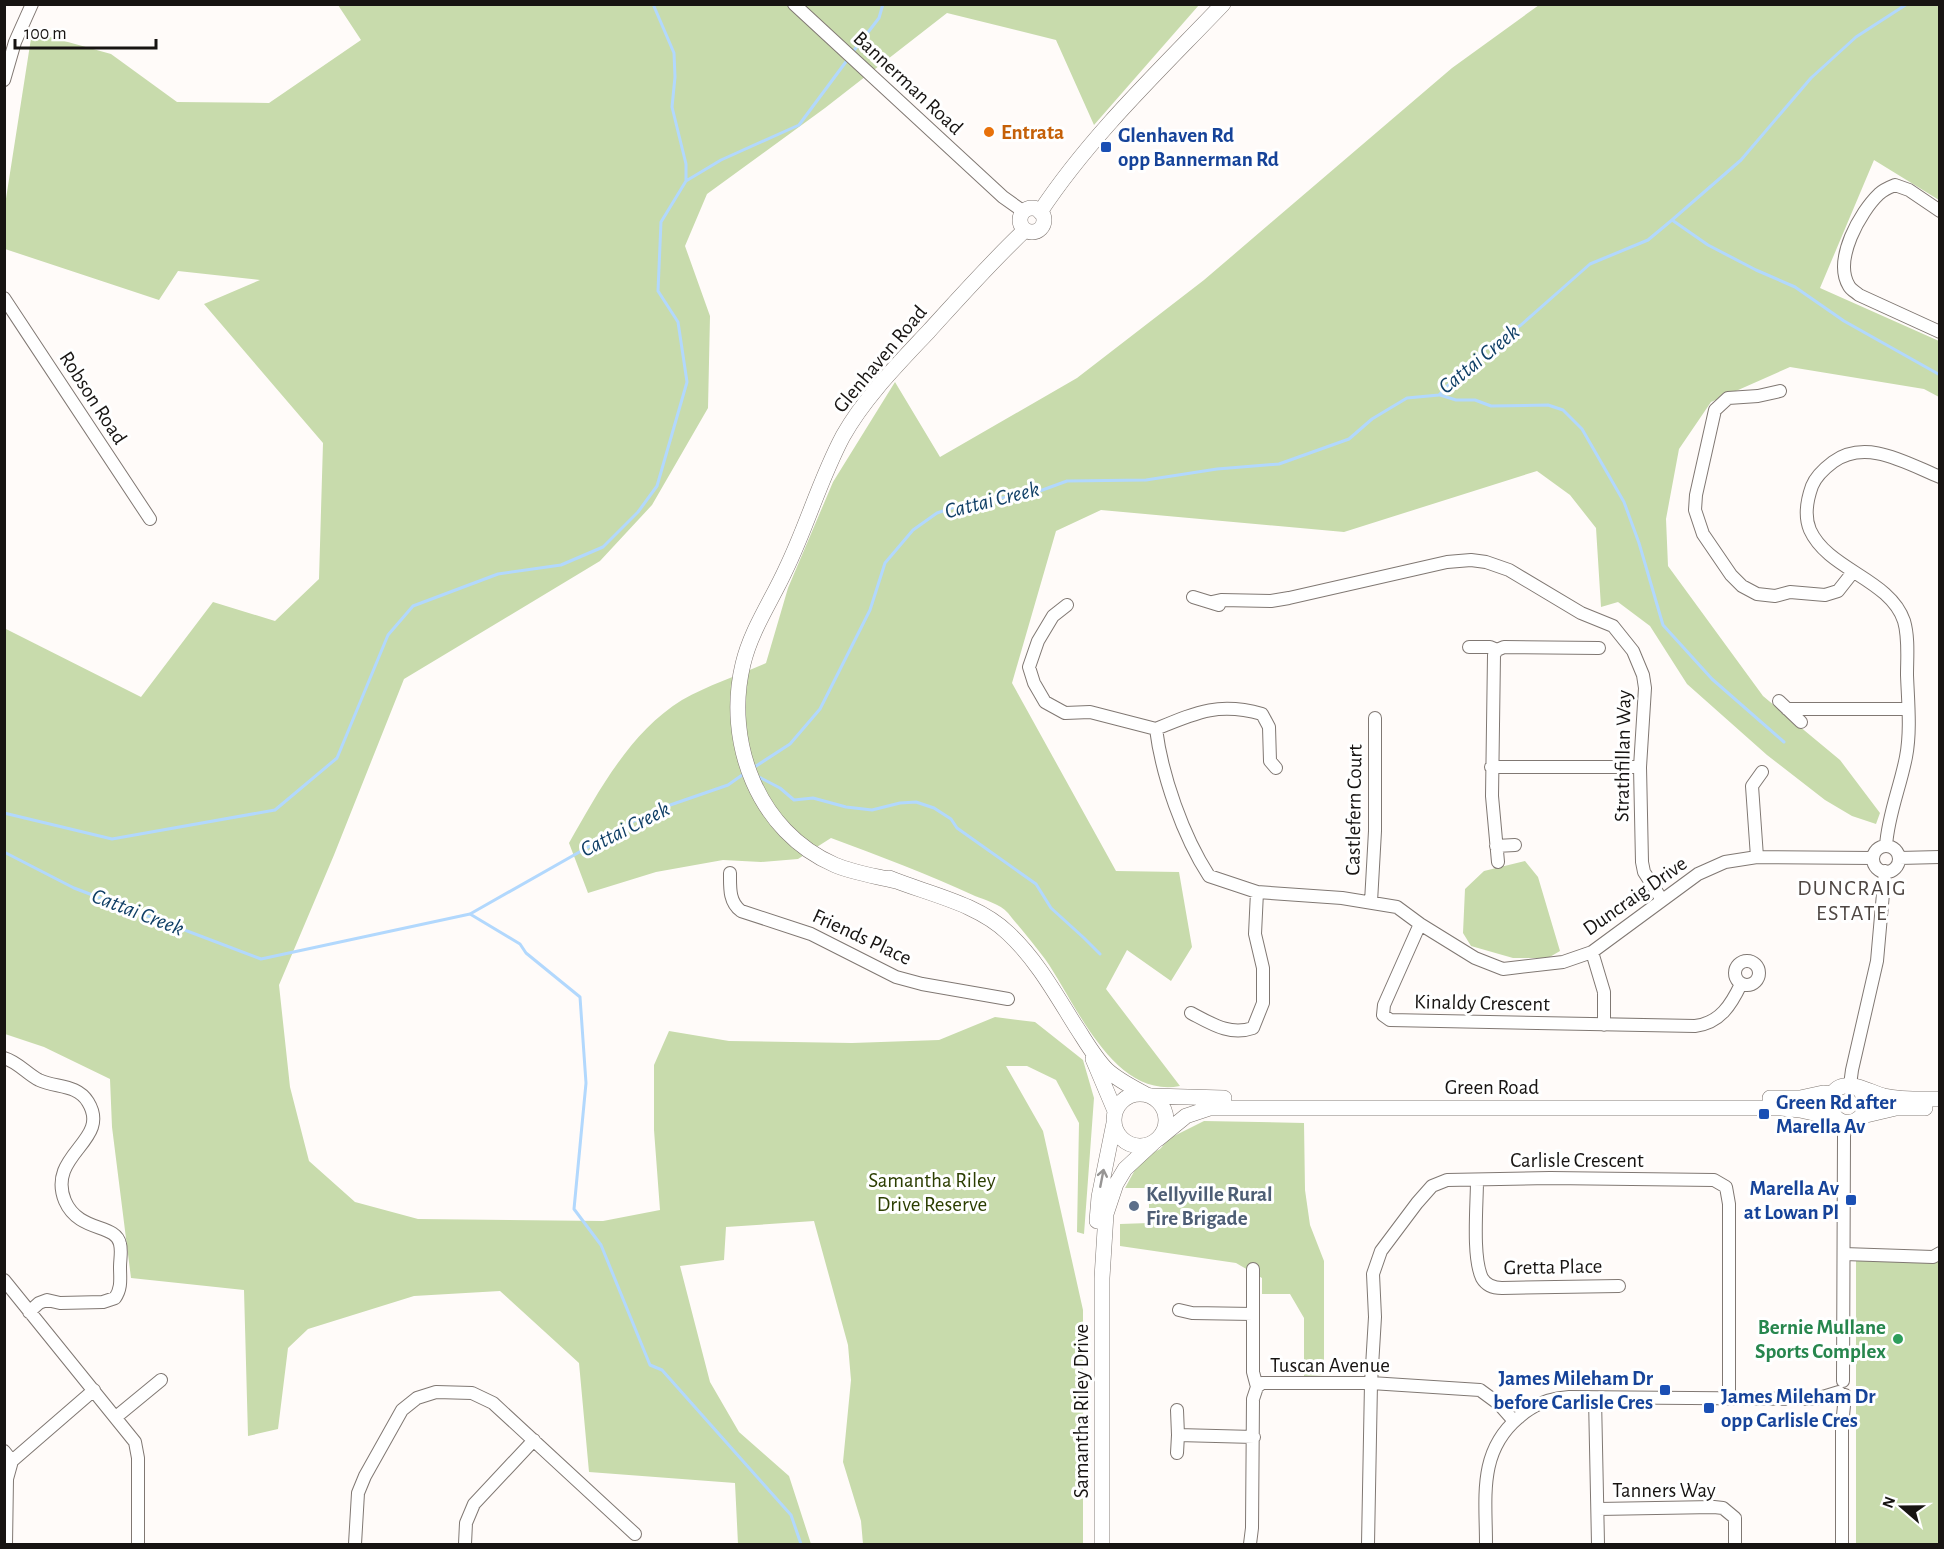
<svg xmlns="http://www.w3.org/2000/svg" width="1944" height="1549" viewBox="0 0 1944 1549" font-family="'Alegreya Sans',sans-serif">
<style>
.green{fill:#c8dbac}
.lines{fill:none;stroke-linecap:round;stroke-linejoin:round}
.stream{stroke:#b2d8fd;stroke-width:3}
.minor-casing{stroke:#807873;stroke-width:14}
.major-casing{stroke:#807873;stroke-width:16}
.minor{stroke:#fff;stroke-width:12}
.major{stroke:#fff;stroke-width:15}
.oneway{stroke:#979594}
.food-dot{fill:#e8710a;stroke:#fff;stroke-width:2}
.transit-dot{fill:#1a4fb4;stroke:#fff;stroke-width:2}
.service-dot{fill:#5c6f8a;stroke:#fff;stroke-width:2}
.leisure-dot{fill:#2e9e5b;stroke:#fff;stroke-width:2}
.labels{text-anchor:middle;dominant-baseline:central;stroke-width:6;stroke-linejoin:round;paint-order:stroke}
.street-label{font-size:21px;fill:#171412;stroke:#fff}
.food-label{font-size:21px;font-weight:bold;fill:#c56008;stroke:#fff;text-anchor:start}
.transit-label{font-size:21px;font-weight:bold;fill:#164399;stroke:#fff;text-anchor:start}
.park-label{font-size:21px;fill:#2c3e02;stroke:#fff}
.service-label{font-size:21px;font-weight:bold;fill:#4e5e75;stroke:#fff;text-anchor:start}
.leisure-label{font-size:21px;font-weight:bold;fill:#27864d;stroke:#fff;text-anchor:end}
.water-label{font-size:22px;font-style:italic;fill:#103f66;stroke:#fff}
.neighbourhood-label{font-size:22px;letter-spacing:1.5px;fill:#4f4743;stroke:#fff}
</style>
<rect width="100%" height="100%" fill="#fffbf9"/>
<path class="green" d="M338 5H1199L1094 125 1056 40 947 13 825 108 707 194 685 246 710 316 708 408 652 505 600 561 404 679 334 855 279 985 290 1087 309 1161 355 1202 418 1219 603 1221 660 1210 654 1130V1065L669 1031 729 1041 852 1043 939 1040 995 1017 1035 1022 1083 1060 1094 1098 1084 1234 1077 1232 1079 1123 1056 1080 1027 1066H1006L1043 1131 1083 1310V1544H863L861 1521 843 1462 851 1380 848 1345 814 1221 726 1227 724 1260 680 1266 710 1382 739 1432 789 1476 811 1544H738L735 1483 589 1472 579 1363 500 1291 414 1296 308 1329 288 1348 278 1429 248 1436 244 1290 131 1278 112 1127 110 1079 44 1047 5 1034 4 628 141 697 213 602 275 621 319 579 323 443 204 304 260 280 178 271 159 300 5 249V205L32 32 111 54 177 102 269 103 361 40Z
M1539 5H1939V200L1874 160 1820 288 1939 341V397L1924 389 1790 367 1711 402 1679 449 1666 519 1668 566 1763 696 1840 760 1880 813 1876 824 1852 816 1825 800 1767 755 1687 684 1650 626 1618 602 1601 607 1596 528 1570 495 1537 471 1344 532 1101 510 1056 531 1012 683 1116 871 1179 872 1192 947 1171 981 1127 950 1106 989 1180 1086C1113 1099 1076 1003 1045 959 1033 943 1020 928 1008 913 1000 904 985 900 975 896 928 874 879 856 831 838L798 859 761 862 723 860 656 872 588 893 569 843C598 792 630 732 682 700 708 685 739 675 766 663L788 588 833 482 895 382 940 457 1077 378 1204 280 1452 68Z
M1525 861 1538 877 1560 951 1548 958H1513L1471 946 1463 933 1465 889 1484 871Z
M1204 1121 1304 1123 1305 1190 1310 1225 1324 1261V1375L1304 1376V1318L1290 1294H1262V1278L1236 1263 1120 1246V1224L1149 1223V1188H1125L1141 1159 1160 1149 1170 1138Z
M1856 1261H1939V1544H1856Z"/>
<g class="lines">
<path class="stream" d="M653 4 674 53 675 77 672 107 686 164V180
M852 53 879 18 883 4
M1672 220 1708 245 1756 270 1795 287 1844 321 1940 375
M1440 395 1456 400H1475L1491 406 1548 405 1563 410 1582 429 1624 502 1639 543 1663 625 1712 679 1784 742
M753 768 790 744 820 709 870 610 885 563 913 530 937 513 961 505 1037 492 1067 481 1146 480 1217 469 1279 464 1349 439 1372 419 1407 398 1439 395 1476 355 1521 325 1590 264 1648 240 1672 220 1741 160 1811 78 1856 37 1907 4
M759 777 780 788 794 800 813 798 846 807 872 810 900 803 916 802 934 808 951 819 957 828 1036 884 1051 908 1084 938 1100 954
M4 813 112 839 275 810 337 758 388 635 413 606 498 574 561 565 603 547 638 512 657 486 687 382 678 322 658 291 661 222 686 181 721 160 799 125 848 59
M4 852 74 888 261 959 470 914 650 812 728 785 745 773
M470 914 520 944 526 953 580 997 586 1083 574 1209 601 1245 650 1365 662 1370 791 1515 801 1544"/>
<defs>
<path id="minor" d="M794 4 1003 197 1024 212
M4 80 15 42 32 4
M1940 211 1909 190 1895 185C1890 187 1883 190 1879 194 1860 212 1833 260 1849 286 1851 290 1856 292 1859 295L1940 332
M4 298 150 519
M1780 391 1758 396 1728 398 1715 410 1696 495 1695 510 1703 534 1731 575 1742 586 1757 594 1775 596 1790 592 1825 595 1838 591 1853 572
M1193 597 1219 605
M1212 602 1221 600 1271 601 1289 598 1447 562 1471 560 1486 562 1509 570 1581 613 1613 626 1633 651 1643 675 1645 688 1640 767 1642 862 1644 872 1662 900
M1067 605 1053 616 1038 641 1029 667 1034 683 1045 702 1065 713 1090 712 1156 729
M1469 647H1490L1497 650
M1779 701 1801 722
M1787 709H1908
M1156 729C1162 776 1183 836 1209 876L1257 892 1342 898 1397 907 1420 924 1475 958 1503 969 1563 962 1592 952 1698 874 1725 862 1757 857 1873 858
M1156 729C1197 712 1219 702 1262 714L1269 727 1270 761 1276 768
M1491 767H1640
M1496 846 1515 845
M1886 846C1888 815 1900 788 1906 757 1911 731 1908 702 1907 675 1907 658 1909 638 1904 621 1890 579 1828 570 1810 530 1804 516 1807 500 1812 486 1816 476 1825 468 1833 462 1866 438 1906 463 1940 477
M1873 859a13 13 0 1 1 26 0a13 13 0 1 1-26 0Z
M1757 857 1752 786 1762 772
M1899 858 1940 857
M1498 862 1492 796 1494 655 1497 650 1504 647 1599 648
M730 873C730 888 729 902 741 911L811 934 896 977 922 984 1008 999
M1371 902 1375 831V718
M1420 924 1384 1005 1383 1015 1390 1020 1695 1026C1720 1023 1731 1005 1741 984
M1592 952 1604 992V1025
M1735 973a12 12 0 1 1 24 0a12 12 0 1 1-24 0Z
M1191 1013C1212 1024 1230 1036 1253 1028L1263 1003V968L1255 934 1257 892
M4 1058C18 1062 27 1074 39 1080 56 1088 77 1084 88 1102 112 1141 46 1154 65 1201 79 1233 116 1223 120 1244 122 1251 120 1259 120 1267 120 1278 122 1288 115 1298L103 1302 60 1303 47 1300 39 1303 29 1312
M1850 1085 1852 1070 1877 961 1885 871
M1477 1180C1477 1205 1472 1257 1482 1278 1486 1285 1494 1288 1502 1288L1619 1286
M1844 1254 1933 1257 1940 1253
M1253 1269V1372L1257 1387
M4 1280 135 1442 138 1458V1544
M1179 1310 1192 1313 1253 1314
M1843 1381 1844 1136 1846 1123
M1595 1398 1598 1544
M1177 1410 1178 1435 1177 1453
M116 1417 161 1380
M1178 1435 1254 1437
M4 1451 12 1461 7 1479 6 1544
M12 1461 94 1390
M1598 1509 1714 1507 1723 1508 1735 1518V1544
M355 1544 358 1493 365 1476 402 1410 417 1398 436 1392 472 1393 493 1403 635 1534
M465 1544 466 1523 474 1504 534 1440
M1250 1544 1252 1528 1253 1399 1257 1387 1262 1383H1371L1480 1390 1499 1404 1514 1421
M1368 1544 1371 1383 1375 1317 1373 1274 1381 1251 1417 1203 1432 1186 1447 1180 1550 1178 1714 1180 1726 1187 1729 1204V1398
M1486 1544C1486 1497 1478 1452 1518 1418 1532 1405 1550 1398 1569 1397L1816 1399 1839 1392
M1842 1544V1426L1845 1395"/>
<path id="major" d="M1020 220a12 12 0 1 1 24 0a12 12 0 1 1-24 0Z
M1040 212C1091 135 1160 70 1223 4
M889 878C928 894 977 903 1008 933 1036 959 1055 993 1075 1025 1085 1040 1094 1057 1107 1070 1118 1080 1132 1087 1145 1094
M896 881C876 876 854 873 835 865 758 832 724 742 743 664 751 630 772 600 786 569 807 526 820 479 843 436 865 397 898 364 929 331 960 297 991 262 1025 230
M1093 1059 1115 1111
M1858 1088C1880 1111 1848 1136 1833 1114 1829 1109 1829 1103 1831 1097 1833 1091 1838 1087 1844 1086 1856 1083 1872 1093 1884 1096 1902 1100 1921 1099 1940 1099
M1114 1120a26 26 0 1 1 52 0a26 26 0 1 1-52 0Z
M1152 1096 1224 1098
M1770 1098H1800L1823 1093 1832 1094
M1862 1116 1896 1108H1925
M1158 1139 1186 1116 1210 1108H1781L1800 1110 1836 1118
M1097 1221 1099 1197 1114 1123
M1102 1544V1278L1106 1214 1116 1184 1125 1169 1153 1143"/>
</defs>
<use href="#minor" class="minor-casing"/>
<use href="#major" class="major-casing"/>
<use href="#minor" class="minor"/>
<use href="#major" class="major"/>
</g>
<defs><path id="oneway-shaft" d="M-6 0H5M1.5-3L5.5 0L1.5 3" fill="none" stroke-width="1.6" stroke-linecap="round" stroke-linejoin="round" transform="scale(1.5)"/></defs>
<use class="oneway" href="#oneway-shaft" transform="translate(1102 1178) rotate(-79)"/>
<circle class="food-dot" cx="989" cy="132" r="6"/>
<g class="transit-dot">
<rect x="1100" y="141" width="12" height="12" rx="3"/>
<rect x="1758" y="1108" width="12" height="12" rx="3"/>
<rect x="1845" y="1194" width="12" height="12" rx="3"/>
<rect x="1659" y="1384" width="12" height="12" rx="3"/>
<rect x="1703" y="1402" width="12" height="12" rx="3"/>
</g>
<circle class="service-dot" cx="1134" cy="1206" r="6"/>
<circle class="leisure-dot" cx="1898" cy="1339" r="6"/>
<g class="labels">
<g class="street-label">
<text transform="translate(908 83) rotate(43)">Bannerman Road</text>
<text transform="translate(880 359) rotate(-50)">Glenhaven Road</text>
<text transform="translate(93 398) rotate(57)">Robson Road</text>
<text transform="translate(1623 756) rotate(-89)">Strathfillan Way</text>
<text transform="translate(1354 810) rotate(-89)">Castlefern Court</text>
<text transform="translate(1635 896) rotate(-35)">Duncraig Drive</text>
<text transform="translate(862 937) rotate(25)">Friends Place</text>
<text transform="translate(1482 1003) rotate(1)">Kinaldy Crescent</text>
<text x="1492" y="1087">Green Road</text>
<text x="1577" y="1160">Carlisle Crescent</text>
<text transform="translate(1553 1267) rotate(-1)">Gretta Place</text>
<text x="1330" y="1365">Tuscan Avenue</text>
<text transform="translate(1081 1411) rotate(-90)">Samantha Riley Drive</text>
<text x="1664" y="1490">Tanners Way</text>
</g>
<g class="food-label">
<text x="1001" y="132">Entrata</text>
</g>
<g class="transit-label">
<text x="1118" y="135">Glenhaven Rd<tspan x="1118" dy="24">opp Bannerman Rd</tspan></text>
<text x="1776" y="1102">Green Rd after<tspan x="1776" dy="24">Marella Av</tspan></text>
<text x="1839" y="1188" text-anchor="end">Marella Av<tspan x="1839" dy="24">at Lowan Pl</tspan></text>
<text x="1653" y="1378" text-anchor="end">James Mileham Dr<tspan x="1653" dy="24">before Carlisle Cres</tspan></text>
<text x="1721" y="1396">James Mileham Dr<tspan x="1721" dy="24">opp Carlisle Cres</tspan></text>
</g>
<g class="park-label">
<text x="932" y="1180">Samantha Riley<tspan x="932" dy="24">Drive Reserve</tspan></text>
</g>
<g class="service-label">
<text x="1146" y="1194">Kellyville Rural<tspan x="1146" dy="24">Fire Brigade</tspan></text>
</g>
<g class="leisure-label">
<text x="1886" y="1327">Bernie Mullane<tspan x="1886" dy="24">Sports Complex</tspan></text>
</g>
<g class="water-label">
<text transform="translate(1479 359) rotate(-39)">Cattai Creek</text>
<text transform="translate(992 500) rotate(-14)">Cattai Creek</text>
<text transform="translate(625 829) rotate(-27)">Cattai Creek</text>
<text transform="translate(138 912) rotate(21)">Cattai Creek</text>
</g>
<g class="neighbourhood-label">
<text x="1852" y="888">DUNCRAIG<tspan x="1852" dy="25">ESTATE</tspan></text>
</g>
</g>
<rect width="1944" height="1549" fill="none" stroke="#171412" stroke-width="12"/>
<g transform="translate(1902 1507) rotate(290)" stroke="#ffffff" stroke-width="4.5" paint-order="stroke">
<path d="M0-4.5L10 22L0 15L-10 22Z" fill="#171412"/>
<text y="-9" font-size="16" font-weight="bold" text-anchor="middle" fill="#171412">N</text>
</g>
<path d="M15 39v9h141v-9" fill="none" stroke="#171412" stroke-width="3"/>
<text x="24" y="39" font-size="18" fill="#171412" stroke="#ffffff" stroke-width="4.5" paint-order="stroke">100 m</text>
</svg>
